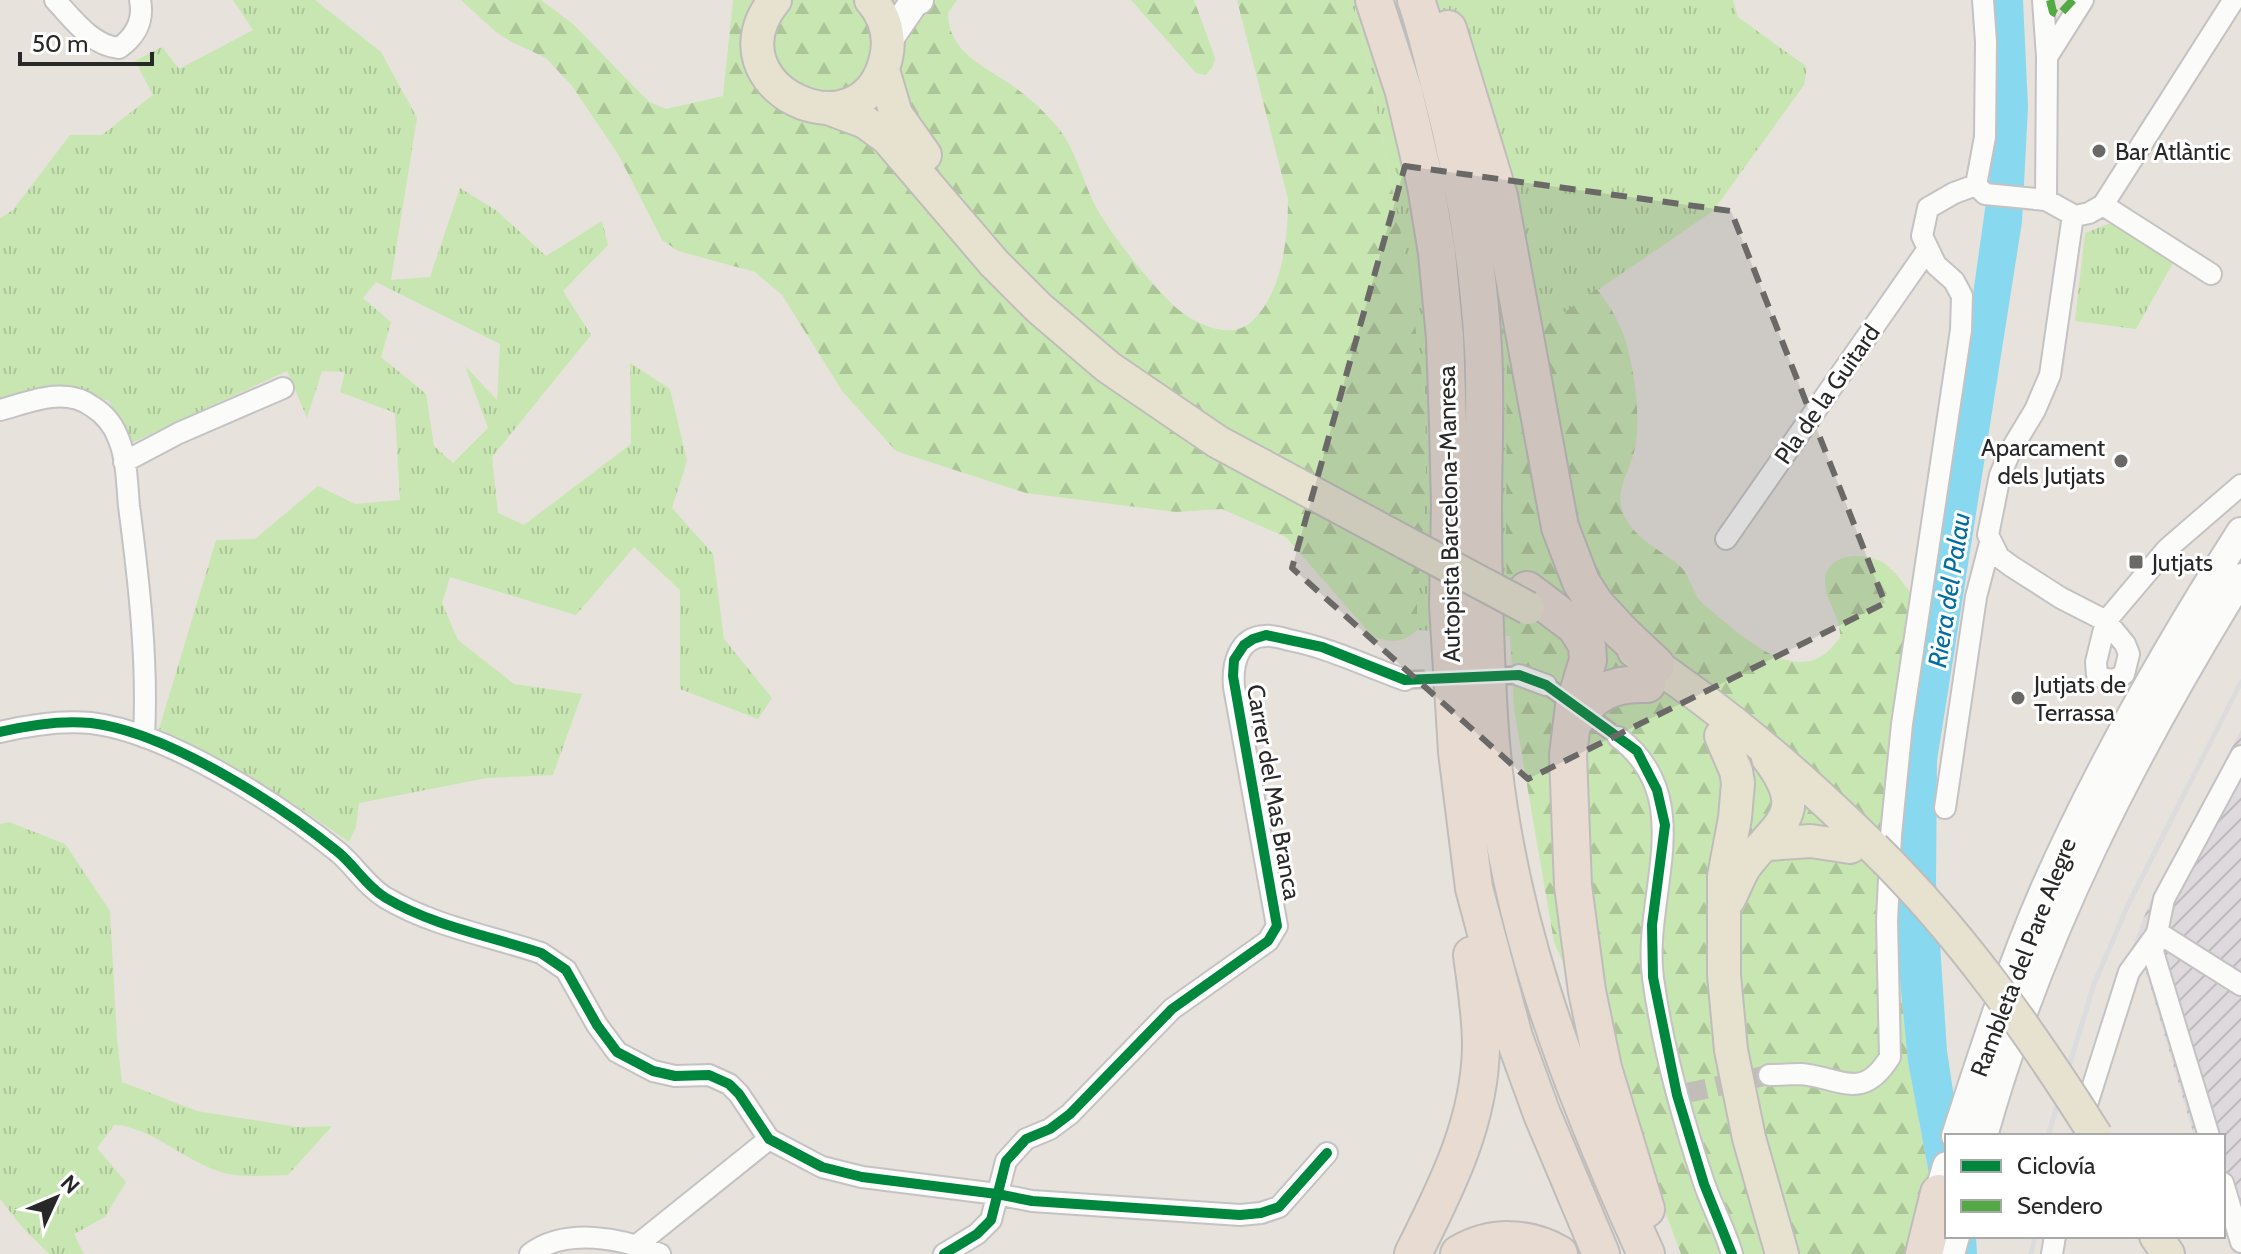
<svg xmlns="http://www.w3.org/2000/svg" width="2241" height="1254" viewBox="0 0 2241 1254" font-family="Cabin,sans-serif">
<style>
.industrial{fill:url(#industrial-furrows)}
.grass{fill:url(#grass-tufts);fill-rule:evenodd}
.forest{fill:url(#forest-firs)}
.water{fill:#88d8f0}
.lines{fill:none;stroke-linecap:round;stroke-linejoin:round}
.street-tunnel{stroke:#c1bdb8;stroke-width:20;stroke-dasharray:20 10;stroke-linecap:butt}
.street-casing{stroke:#c4c2c3;stroke-width:24}
.secondary-casing{stroke:#c4c2c3;stroke-width:32}
.primary-casing{stroke:#bfbdbb;stroke-width:36}
.highway-casing{stroke:#bfbdbb;stroke-width:40}
.street{stroke:#fbfbfa;stroke-width:20}
.secondary{stroke:#fbfbfa;stroke-width:28}
.primary{stroke:#e7e1d0;stroke-width:32}
.highway{stroke:#e8dbd2;stroke-width:36}
.rail{stroke:#dcdcde;stroke-width:5}
.primary-bridge-casing{stroke:#bfbdbb;stroke-width:36;stroke-linecap:butt}
.primary-bridge{stroke:#e7e1d0;stroke-width:32}
.quiet{stroke:#53aa44;stroke-width:8;stroke-dasharray:16 8;stroke-linecap:butt}
.cycleway-casing{stroke:#fff;stroke-width:15}
.cycleway{stroke:#00873e;stroke-width:10}
.marked{fill:#6b6967;fill-opacity:0.2;stroke:#6b6967;stroke-width:6;stroke-dasharray:16 10;stroke-linejoin:round}
.poi-dot{fill:#6b6967;stroke:#fff;stroke-width:3}
.labels{text-anchor:middle;dominant-baseline:central;stroke-width:6;stroke-linejoin:round;paint-order:stroke}
.poi-label{font-size:24px;fill:#282828;stroke:#fff;text-anchor:start}
.street-label{font-size:24px;fill:#282828;stroke:#fff}
.water-label{font-size:26px;font-style:italic;fill:#016ea2;stroke:#fff}
</style>
<defs>
<pattern id="industrial-furrows" width="10" height="10" patternUnits="userSpaceOnUse" patternTransform="scale(2)"><rect width="10" height="10" fill="#ddd9dc"/><path d="M-1 1l2-2M0 10L10 0M9 11l2-2" fill="none" stroke="#bebabd"/></pattern>
<pattern id="grass-tufts" width="24" height="20" patternUnits="userSpaceOnUse" patternTransform="scale(2)"><rect width="24" height="20" fill="#c8e6b1"/><path d="M3 7l-1-3M5 7V3M7 7l1-3M15 17l-1-3M17 17v-4M19 17l1-3" fill="none" stroke="#acc598"/></pattern>
<pattern id="forest-firs" width="22" height="20" patternUnits="userSpaceOnUse" patternTransform="scale(2)"><rect width="22" height="20" fill="#c8e6b1"/><path d="M5 1l3.5 6h-7zM16 11l3.5 6h-7z" fill="#acc598"/></pattern>
</defs>
<rect width="100%" height="100%" fill="#e7e2dc"/>
<path class="industrial" d="M2241 730V1254H2234L2223 1227V1136H2194L2145 968 2128 959 2149 904Z"/>
<path class="grass" d="M233 0H315L381 52 417 118 391 280 430 277 460 188 497 211 546 256 602 221 608 245 563 291 591 335 492 457 498 513 524 525 631 444 630 363 670 389 687 461 672 508 713 554 724 639 772 698 758 719 680 689V590L634 547 576 615 450 577 442 603 458 640 514 684 582 694 553 775 487 778 359 803 356 827 349 842 293 803 159 729 216 540 255 539 318 486 355 504 400 500 395 413 340 392 345 372 322 371 307 418 287 371 129 444 109 401 66 387 0 404V218L13 210 70 135H102L153 95 135 61 162 47 179 69 253 30ZM376 282 500 344 497 400 465 366 488 428 453 463 434 446 426 394 381 357 391 322 363 298Z
M1349 0H1733L1738 17 1807 67 1804 85 1713 211 1541 329 1506 559 1510 636 1417 630V595L1426 496 1425 399 1407 264 1360 24Z
M2111 223 2173 263 2136 329 2075 321 2085 233Z
M9 822 65 844 110 911 117 1039 122 1082 197 1111 297 1127 332 1126 288 1175C268 1175 243 1178 224 1173 187 1163 151 1126 114 1125L97 1148 126 1182 105 1217 74 1234 84 1254H49L23 1228 0 1199V824Z"/>
<path class="forest" d="M461 0H541L573 24 649 102 666 109 723 96 733 0H957L948 13C948 53 986 67 1013 86 1028 97 1042 109 1054 123 1076 147 1082 181 1097 209 1111 235 1163 301 1187 316 1204 327 1232 338 1250 323 1282 296 1288 239 1288 199L1237 0H1349L1360 24 1407 264 1425 399 1426 496 1417 595V630C1402 644 1392 642 1373 637L1286 537 1222 509 1176 512 1026 493 896 451 843 392 782 295 755 272 678 251 662 240 618 154 572 86 546 58 512 42 496 32Z
M1131 0H1194L1215 58 1213 66 1206 75 1196 73Z
M1597 289C1604 299 1612 309 1617 320 1633 349 1642 416 1635 448 1631 469 1614 490 1623 513 1633 539 1662 550 1681 567 1691 578 1692 593 1703 604 1739 632 1801 698 1840 637 1841 617 1826 602 1825 583 1824 552 1866 551 1885 564 1902 576 1910 598 1927 610L1896 939 1908 1062 1944 1254H1681L1631 1120 1554 942 1514 709 1506 559 1507 363 1541 329Z"/>
<path class="water" d="M1990 0H2023L2028 107 2022 222 1937 761 1936 882 1947 1051 1960 1136H1947V1236H1976L1977 1254H1944L1908 1062 1896 939 1905 775 1990 174Z"/>
<g class="lines">
<path class="street-tunnel" d="M1405 680 1519 675
M1546 685 1618 737
M1687 1093 1769 1075"/>
<defs>
<path id="street" d="M55 0C72 18 92 46 119 48 136 36 144 20 140 0
M2043 0 2047 57 2046 200
M2047 57 2083 0
M1976 185 1985 194 2046 200 2075 216 2089 213 2103 205 2233 1
M1976 185 1985 137 1986 42 1983 0
M2103 205 2211 274
M2073 215 2050 375 2035 410 2011 450 2000 475 1988 535 1999 557 2011 566 2061 598 2106 621 2125 644 2129 654 2124 674 2115 680 2105 679 2097 675 2096 662 2106 621 2167 549 2241 485
M0 410C30 402 65 386 93 407 106 415 114 426 119 440 127 460 127 485 129 506 139 582 148 661 144 737
M124 462 179 433 283 388
M1726 539 1928 249
M1519 675 1546 685
M0 732C29 725 61 720 91 723 167 732 279 804 338 852 355 866 367 887 386 898 433 926 490 936 541 953L566 970 597 1025 617 1052 653 1071 675 1076 709 1075 729 1084 739 1094 769 1139 822 1167 862 1177 997 1194 1032 1201 1240 1215 1261 1213 1279 1207 1327 1153
M1618 737C1700 799 1642 895 1653 978 1662 1044 1682 1117 1703 1180 1711 1205 1725 1229 1732 1254
M1945 808 1976 597 1990 543
M2157 932 2241 985
M1769 1075C1780 1075 1791 1074 1801 1074 1842 1078 1862 1102 1890 1057L1887 921 1891 835 1902 724 1961 330 1962 296 1954 281 1936 265 1922 236 1928 208 1954 193 1976 185
M2082 1120 2129 972 2155 936
M2209 1136 2153 952 2164 899 2241 756
M2223 1183 2241 1242
M637 1245 769 1139
M530 1254C566 1227 621 1238 660 1254
M944 1254 977 1234 991 1220 1006 1161 1026 1139 1050 1129 1070 1114 1172 1009 1268 941 1277 926 1234 687C1232 665 1238 637 1265 636 1272 635 1282 638 1289 640 1330 648 1366 666 1405 680
M2052 1254 2055 1236"/>
<path id="secondary" d="M888 40 914 2 919 0
M1956 1136C1983 1053 2010 969 2045 889 2100 765 2168 646 2241 532
M1983 1136C2039 935 2132 755 2241 578
M1939 1193 1947 1166
M1950 1254 1955 1236"/>
<path id="primary" d="M775 0C705 86 863 161 886 58 891 37 885 16 871 0
M883 70 896 114 925 155
M828 108 865 122 887 138 994 263 1039 308 1108 367 1218 442 1406 543
M1634 651C1722 708 1799 774 1874 848
M1721 736 1736 771 1738 783 1735 818 1724 876V975L1731 1050 1749 1138 1782 1254
M1767 844 1811 841 1850 847
M1729 899C1735 888 1739 875 1746 865 1779 822 1810 814 1768 758
M2156 1236 2168 1254"/>
<path id="highway" d="M1374 0 1404 92 1426 186 1437 253 1445 338 1448 424 1450 506 1448 605 1457 752 1474 888 1514 1037 1542 1114 1601 1254
M1416 0C1426 28 1432 58 1440 87 1463 174 1478 259 1483 348 1486 402 1483 456 1483 510 1483 579 1485 649 1489 717 1501 910 1567 1080 1646 1254
M1448 29 1499 196 1560 527 1581 582 1596 605 1622 633 1656 665
M1527 590 1576 627 1587 645 1588 660 1574 706 1568 755 1573 886 1587 991 1603 1068 1646 1209
M1573 723C1593 693 1610 683 1647 684
M1413 1254C1446 1188 1480 1122 1481 1046 1481 1016 1476 985 1472 955
M1459 1254C1491 1235 1528 1236 1559 1254
M1924 1254 1939 1193"/>
</defs>
<use href="#street" class="street-casing"/>
<use href="#secondary" class="secondary-casing"/>
<use href="#primary" class="primary-casing"/>
<use href="#highway" class="highway-casing"/>
<use href="#street" class="street"/>
<use href="#secondary" class="secondary"/>
<use href="#primary" class="primary"/>
<use href="#highway" class="highway"/>
<path class="rail" d="M2048 1136 2094 984 2129 903 2241 682
M2031 1254 2035 1236"/>
<defs>
<path id="primary-bridge" d="M1406 543 1528 608
M1874 848C1960 932 2032 1034 2096 1136"/>
</defs>
<use href="#primary-bridge" class="primary-bridge-casing"/>
<use href="#primary-bridge" class="primary-bridge"/>
<path class="quiet" d="M2050 0 2053 12 2059 15 2073 0"/>
<defs>
<path id="cycleway" d="M0 732C29 725 61 720 91 723 167 732 279 804 338 852 355 866 367 887 386 898 433 926 490 936 541 953L566 970 597 1025 617 1052 653 1071 675 1076 709 1075 729 1084 739 1094 769 1139 822 1167 862 1177 997 1194 1032 1201 1240 1215 1261 1213 1279 1207 1327 1153
M944 1254 977 1234 991 1220 1006 1161 1026 1139 1050 1129 1070 1114 1172 1009 1268 941 1277 926 1233 676 1234 660 1244 645 1253 639 1266 635 1322 647 1405 680 1519 675 1546 685 1637 751 1657 790 1665 825 1652 925 1653 977 1677 1095 1704 1184 1732 1254"/>
</defs>
<use href="#cycleway" class="cycleway-casing"/>
<use href="#cycleway" class="cycleway"/>
</g>
<path class="marked" d="M1405 166 1731 211 1885 603 1528 779 1292 568Z"/>
<g class="poi-dot">
<circle cx="2099" cy="151" r="8"/>
<circle cx="2121" cy="461" r="8"/>
<rect x="2128" y="554" width="16" height="16" rx="4"/>
<circle cx="2018" cy="698" r="8"/>
</g>
<g class="labels">
<g class="poi-label">
<text x="2115" y="151">Bar Atlàntic</text>
<text x="2105" y="447" text-anchor="end">Aparcament<tspan x="2105" dy="28">dels Jutjats</tspan></text>
<text x="2152" y="562">Jutjats</text>
<text x="2034" y="684">Jutjats de<tspan x="2034" dy="28">Terrassa</tspan></text>
</g>
<g class="street-label">
<text transform="translate(1827 394) rotate(-55)">Pla de la Guitard</text>
<text transform="translate(1449 514) rotate(-91)">Autopista Barcelona-Manresa</text>
<text transform="translate(1274 792) rotate(80)">Carrer del Mas Branca</text>
<text transform="translate(2023 957) rotate(-69)">Rambleta del Pare Alegre</text>
</g>
<g class="water-label">
<text transform="translate(1949 590) rotate(-81)">Riera del Palau</text>
</g>
</g>
<rect x="1945" y="1134" width="280" height="104" fill="#ffffff" stroke="#a9a9a9" stroke-width="2"/>
<rect x="1961" y="1160" width="40" height="12" fill="#00873e" stroke="#a9a9a9" stroke-width="2"/>
<text x="2017" y="1174" font-size="24" fill="#282828">Ciclovía</text>
<rect x="1961" y="1200" width="40" height="12" fill="#53aa44" stroke="#a9a9a9" stroke-width="2"/>
<text x="2017" y="1214" font-size="24" fill="#282828">Sendero</text>
<g transform="translate(56 1198) rotate(46)" stroke="#ffffff" stroke-width="6" paint-order="stroke">
<path d="M0-6L14 30L0 20L-14 30Z" fill="#282828"/>
<text y="-12" font-size="22" font-weight="bold" text-anchor="middle" fill="#282828">N</text>
</g>
<path d="M20 52v12h132v-12" fill="none" stroke="#282828" stroke-width="4"/>
<text x="32" y="52" font-size="24" fill="#282828" stroke="#ffffff" stroke-width="6" paint-order="stroke">50 m</text>
</svg>
